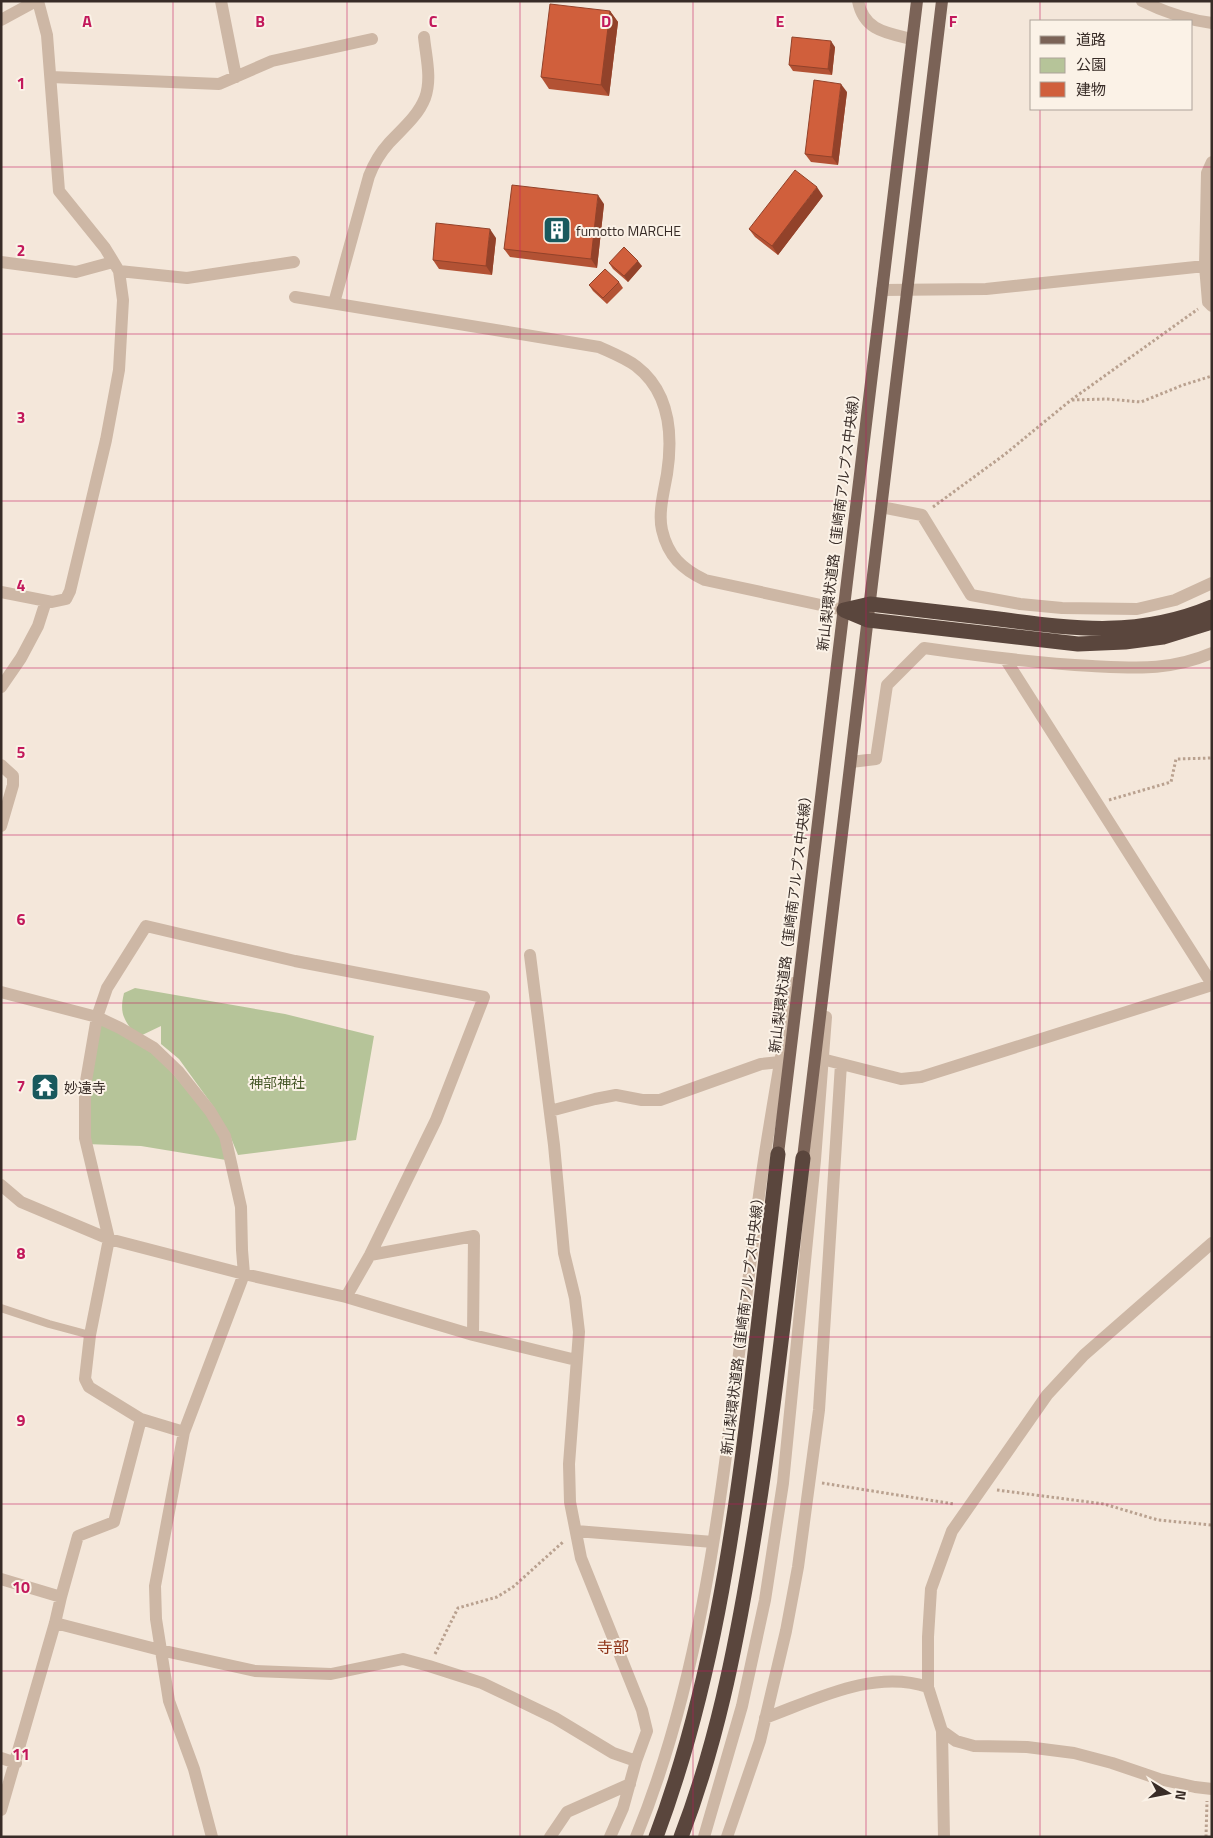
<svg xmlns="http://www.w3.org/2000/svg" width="1213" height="1838" viewBox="0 0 1213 1838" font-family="'Titillium Web','Noto Sans JP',sans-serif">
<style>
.green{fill:#b6c499}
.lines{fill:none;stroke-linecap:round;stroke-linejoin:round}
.path{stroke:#b9a18f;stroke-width:3;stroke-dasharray:2.5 2.5;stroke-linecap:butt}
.service{stroke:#cdb7a5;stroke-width:8}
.minor{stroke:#cdb7a5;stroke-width:12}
.tertiary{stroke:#cdb7a5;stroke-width:12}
.primary{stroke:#7b6357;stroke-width:12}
.motorway{stroke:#5a463d;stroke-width:15}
.wall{fill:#b35234}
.shaded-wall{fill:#92422a}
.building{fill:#d05f3c;stroke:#92422a}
.grid{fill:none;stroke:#c2185b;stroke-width:1;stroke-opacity:0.55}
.labels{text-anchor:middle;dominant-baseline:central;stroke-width:4;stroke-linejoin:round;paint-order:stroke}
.poi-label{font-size:14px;fill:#382c27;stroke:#fbf2e7;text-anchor:start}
.street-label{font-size:14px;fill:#382c27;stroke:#fbf2e7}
.park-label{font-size:14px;fill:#475829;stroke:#fbf2e7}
.quarter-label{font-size:16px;fill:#8e3419;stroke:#fbf2e7}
.grid-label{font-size:16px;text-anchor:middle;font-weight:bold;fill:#c2185b;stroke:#fbf2e7;stroke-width:4;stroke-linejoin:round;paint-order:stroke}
</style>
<rect width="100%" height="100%" fill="#f4e7da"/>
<path class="green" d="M135 988 285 1014 374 1036 356 1140 238 1155 231 1138 213 1106 179 1059 161 1044V1026L138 1037 149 1045 225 1136 226 1160 141 1146 86 1144 97 1017 136 1036C124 1019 119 1014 124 993Z"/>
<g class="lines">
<path class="path" d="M1072 400 1107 399 1141 402 1183 385 1212 376
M933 507 1004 455 1071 400 1198 309
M1109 800 1171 782 1176 759 1212 758
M822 1483 954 1504
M997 1490 1104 1504 1158 1520 1212 1525
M435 1654 458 1608 497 1597 513 1587 563 1542
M1206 1837 1207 1801"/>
<path class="service" d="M1 1308 49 1324 90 1335"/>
<path class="minor" d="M221 1 236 77
M858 1C864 31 887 33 912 39
M1142 1C1164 12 1188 20 1212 23
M1 20 36 1
M51 77 219 84 272 61 372 39
M1212 162 1207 173 1205 266 1208 302 1212 306
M1 262 76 272 113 262
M119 271 187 278 294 262
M882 290 986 289 1205 266
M334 303 369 176C374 163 380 153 389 143 402 129 418 116 425 98 432 79 426 57 424 37
M881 507 922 515 971 595 1020 604 1062 608 1137 609 1175 600 1212 583
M1 592 52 602 66 599 70 591 106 440 119 370 123 300 119 271 105 248 59 191 47 35 38 1
M1006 660 1212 984
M1 687 21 658 38 626 46 601
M851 762 876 759 887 685 924 648C980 656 1035 663 1092 666 1136 668 1170 671 1212 653
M1 765 13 776V785L1 826
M530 955 554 1145 564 1253 575 1298 579 1332 569 1464 570 1502 581 1558 642 1710 647 1731 636 1761 623 1808 610 1837
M1 992 97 1017 120 1028 154 1048 178 1071 210 1111 225 1136 241 1207 242 1250 244 1274 184 1432 155 1586 156 1619 169 1701 194 1769 212 1837
M822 1059 901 1079 921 1077 1212 985
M550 1111 595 1099 616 1095 642 1100H660L761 1064 780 1062
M1 1185 21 1202 109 1239 244 1274 346 1297 473 1335 576 1360
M370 1255 474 1236 473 1335
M184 1432 141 1419 89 1387 85 1379 90 1335 109 1239 85 1138V1087L97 1017 107 988 146 926 295 961 484 997 436 1120 370 1255 346 1297
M576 1531 713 1542
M1 1579 61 1597
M55 1623 160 1650 255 1671 331 1674 403 1659 429 1666 482 1683 555 1718 613 1753 636 1761
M765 1718C817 1699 873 1669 928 1687
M942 1731 956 1741 974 1746 1027 1747 1074 1753 1112 1763 1159 1779 1195 1787 1212 1789
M1 1758 16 1763
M1 1810 55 1623 61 1597 78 1536 114 1522 141 1419
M550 1837 567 1812 630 1784
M727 1837 760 1741 786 1631 798 1567 819 1410 841 1064
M944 1837 942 1731 928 1687V1637L931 1589 952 1531 1047 1395 1084 1355 1212 1243"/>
<path class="tertiary" d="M295 297 599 347C612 353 625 358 636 366 670 392 673 435 667 474 664 491 658 513 662 530 668 556 682 569 705 580L844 610
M636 1837C701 1679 720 1505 741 1338 749 1279 755 1219 764 1160 773 1101 784 1042 793 983
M704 1837 742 1706 765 1600 783 1483 815 1160 826 1017"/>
<path class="primary" d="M778 1154 917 1
M803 1158 942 1"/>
<path class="motorway" d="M844 610 868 620 1078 644 1125 642 1163 637 1212 622
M844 610 870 604C913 609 956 614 999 619 1075 629 1138 638 1212 607
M656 1837C711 1690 734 1534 752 1379 760 1304 769 1229 778 1154
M681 1837C716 1746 735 1651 751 1555 773 1423 787 1290 803 1158"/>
</g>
<path class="wall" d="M610 11 618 22 609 96 549 89 541 77Z
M835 47 832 75 793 71 789 65Z
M847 92 838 165 811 162 805 154Z
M823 196 778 255 755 237 749 229Z
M604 204 597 268 510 257 504 249Z
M496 238 492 275 439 269 433 260Z
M609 263 642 266 628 282 613 269Z
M619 282 623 288 607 304 593 291 589 285Z"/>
<path class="shaded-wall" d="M610 11 618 22 609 96 601 85Z
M831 41 835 47 832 75 828 69Z
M841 84 847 92 838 165 832 157Z
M817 187 823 196 778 255 772 246Z
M598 195 604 204 597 268 591 259Z
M490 229 496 238 492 275 486 266Z
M638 261 642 266 628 282 624 276Z"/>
<path class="building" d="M550 4 610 11 601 85 541 77Z
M792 37 831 41 828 69 789 65Z
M814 80 841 84 832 157 805 154Z
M795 170 817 187 772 246 749 229Z
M512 185 598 195 591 259 504 249Z
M436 223 490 229 486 266 433 260Z
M624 247 638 261 624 276 609 263Z
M605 269 619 282 603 298 589 285Z"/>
<path class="grid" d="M173 1V1837M347 1V1837M520 1V1837M693 1V1837M866 1V1837M1040 1V21M1040 109V1837M1 167H1212M1 334H1212M1 501H1212M1 668H1212M1 835H1212M1 1003H1212M1 1170H1212M1 1337H1212M1 1504H1212M1 1671H1212"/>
<defs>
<symbol id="building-square" viewBox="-11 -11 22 22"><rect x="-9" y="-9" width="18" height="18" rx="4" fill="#19595d" stroke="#fbf2e7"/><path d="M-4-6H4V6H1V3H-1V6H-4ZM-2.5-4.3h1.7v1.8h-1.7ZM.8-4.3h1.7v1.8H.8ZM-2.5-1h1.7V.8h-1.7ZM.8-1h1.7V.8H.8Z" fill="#fff"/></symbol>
<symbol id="temple-square" viewBox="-11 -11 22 22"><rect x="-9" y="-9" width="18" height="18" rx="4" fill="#19595d" stroke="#fbf2e7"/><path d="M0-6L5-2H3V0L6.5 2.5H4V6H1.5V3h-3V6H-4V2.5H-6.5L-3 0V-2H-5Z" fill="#fff"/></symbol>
</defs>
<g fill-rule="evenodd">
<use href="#building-square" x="541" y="214" width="32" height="32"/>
<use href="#temple-square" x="29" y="1071" width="32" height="32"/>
</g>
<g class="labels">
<g class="poi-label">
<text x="576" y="230">fumotto MARCHE</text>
<text x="64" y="1087">妙遠寺</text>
</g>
<g class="street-label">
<text transform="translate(838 519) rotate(-83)">新山梨環状道路（韮崎南アルプス中央線）</text>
<text transform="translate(790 921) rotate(-83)">新山梨環状道路（韮崎南アルプス中央線）</text>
<text transform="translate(742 1323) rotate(-83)">新山梨環状道路（韮崎南アルプス中央線）</text>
</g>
<g class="park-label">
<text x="277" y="1082">神部神社</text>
</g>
<g class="quarter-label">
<text x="613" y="1647">寺部</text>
</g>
</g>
<g class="grid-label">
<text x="87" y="27">A</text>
<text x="260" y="27">B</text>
<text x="433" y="27">C</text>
<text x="606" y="27">D</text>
<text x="780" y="27">E</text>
<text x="953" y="27">F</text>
<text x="21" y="89">1</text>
<text x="21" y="256">2</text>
<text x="21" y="423">3</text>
<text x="21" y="591">4</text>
<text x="21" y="758">5</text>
<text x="21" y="925">6</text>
<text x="21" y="1092">7</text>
<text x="21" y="1259">8</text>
<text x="21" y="1426">9</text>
<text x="21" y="1593">10</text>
<text x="21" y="1760">11</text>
</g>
<rect width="1213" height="1838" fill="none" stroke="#382c27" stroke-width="5"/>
<rect x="1030" y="20" width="162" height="90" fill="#fbf2e7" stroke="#ada39a"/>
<rect x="1040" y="36" width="25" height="8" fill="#7b6357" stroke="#ada39a"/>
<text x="1076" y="45" font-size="15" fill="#382c27">道路</text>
<rect x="1040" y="58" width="25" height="15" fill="#b6c499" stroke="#ada39a"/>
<text x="1076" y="70" font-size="15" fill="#382c27">公園</text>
<rect x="1040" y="82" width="25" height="15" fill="#d05f3c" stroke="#ada39a"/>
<text x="1076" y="95" font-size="15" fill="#382c27">建物</text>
<g transform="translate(1168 1793) rotate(100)" stroke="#fbf2e7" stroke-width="4" paint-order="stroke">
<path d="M0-4L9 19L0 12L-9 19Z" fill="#382c27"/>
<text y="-8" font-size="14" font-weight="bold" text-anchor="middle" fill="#382c27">N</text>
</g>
</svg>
